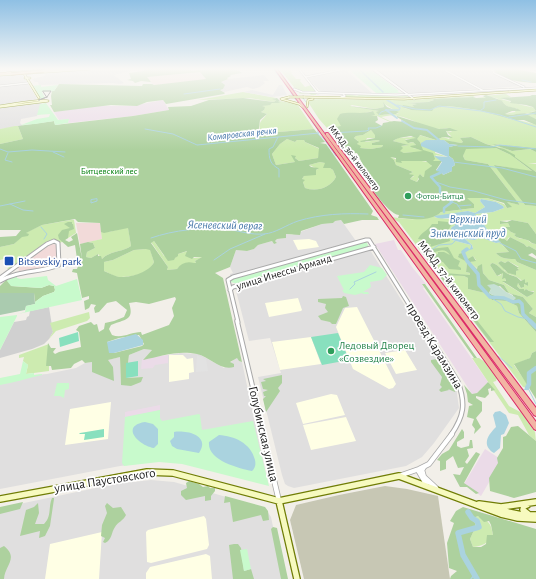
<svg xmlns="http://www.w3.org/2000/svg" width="536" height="579" viewBox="0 0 536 579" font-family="'Alegreya Sans',sans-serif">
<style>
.residential{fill:#e0dfdf}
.commercial{fill:#f2dad9}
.industrial{fill:#ebdbe8}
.education{fill:#ffffe5}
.religious{fill:#d0d0d0}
.military{fill:#f3e3dd}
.construction{fill:#c7c7b4}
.grass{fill:#cdebb0;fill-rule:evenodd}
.forest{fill:#add19e;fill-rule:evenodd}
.wetland{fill:#c6e0d4}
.cemetery{fill:#aacbaf}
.park{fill:#c8facc}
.pitch{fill:#88e0be}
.parking{fill:#e2e2e2}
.water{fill:#aad3df}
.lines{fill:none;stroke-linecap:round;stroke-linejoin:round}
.stream-far1{stroke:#aad3df;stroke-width:1}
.stream{stroke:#aad3df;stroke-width:1.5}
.river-far5{stroke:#aad3df;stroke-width:1.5}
.river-far4{stroke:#aad3df;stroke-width:2}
.river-far3{stroke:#aad3df;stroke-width:2.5}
.river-far2{stroke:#aad3df;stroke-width:3.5}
.river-far1{stroke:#aad3df;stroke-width:4.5}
.river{stroke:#aad3df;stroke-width:5.5}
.tertiary-far3-casing{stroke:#a9a9a9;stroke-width:2.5}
.tertiary-far2-casing{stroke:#a9a9a9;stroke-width:5}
.tertiary-far1-casing{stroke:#a9a9a9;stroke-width:5.5}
.tertiary-casing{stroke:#a9a9a9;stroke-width:6}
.secondary-far1-casing{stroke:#707d05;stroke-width:2.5}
.secondary-casing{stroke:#707d05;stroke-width:8}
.primary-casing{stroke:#a06b00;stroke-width:3}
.trunk-casing{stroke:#dc2a67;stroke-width:2}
.tertiary-far3{stroke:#fff;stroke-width:1.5}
.tertiary-far2{stroke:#fff;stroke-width:3}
.tertiary-far1{stroke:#fff;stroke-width:3.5}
.tertiary{stroke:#fff;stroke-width:4.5}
.secondary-far1{stroke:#f7fabf;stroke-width:1.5}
.secondary{stroke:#f7fabf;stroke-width:5.5}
.primary{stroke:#fcd6a4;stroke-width:2}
.trunk{fill:#f2b4a3;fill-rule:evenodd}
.tram{stroke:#707070;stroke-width:1}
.secondary-bridge-casing{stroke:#707d05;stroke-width:2.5;stroke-linecap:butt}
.primary-bridge-casing{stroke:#a06b00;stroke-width:3;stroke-linecap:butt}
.secondary-bridge{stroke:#f7fabf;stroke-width:1.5}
.primary-bridge{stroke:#fcd6a4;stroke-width:2}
.leisure-dot{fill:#2e9e5b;stroke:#fff;stroke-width:1.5}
.transit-dot{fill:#1a4fb4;stroke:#fff;stroke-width:1.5}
.labels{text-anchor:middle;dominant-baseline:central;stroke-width:3.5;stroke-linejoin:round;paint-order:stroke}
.far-street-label{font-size:9px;fill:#222;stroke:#fff}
.far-park-label{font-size:9px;fill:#0c8416;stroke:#fff}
.far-leisure-label{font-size:9px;fill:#27864d;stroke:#fff;text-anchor:start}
.far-water-label{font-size:10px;font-style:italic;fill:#4a7aab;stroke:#fff}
.transit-label{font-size:11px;fill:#164399;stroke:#fff;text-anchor:start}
.street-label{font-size:11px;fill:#222;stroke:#fff}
.leisure-label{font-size:11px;fill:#27864d;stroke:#fff;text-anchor:start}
.water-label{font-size:12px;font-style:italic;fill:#4a7aab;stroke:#fff}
.near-street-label{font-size:13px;fill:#222;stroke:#fff}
</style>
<rect width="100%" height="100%" fill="#f2efe9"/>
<path class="residential" d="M94 69H130L131 71 114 75 124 83 120 84 113 83 39 85 38 82H35L32 79 44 76 46 73Z
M377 69H442L480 89 409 93 376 70Z
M445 69H490L492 73 520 86 483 89Z
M346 70 372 93 321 92 308 78Z
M0 75H22L27 82 23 84H28L37 98 32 102 0 106Z
M264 75 269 81H263L265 83 260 87 253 89 247 87 224 92 220 90 223 89 221 82 228 79Z
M35 103H42L37 116 21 119 20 123 23 126 0 129V107Z
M341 220 356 241 230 276V274L233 273 230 267 236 250 247 251 254 249 258 245 272 241 274 244 277 243 275 241 277 239 286 238V234L292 235 322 224 333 223 334 221Z
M370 250 456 387 459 408 434 443 422 457 406 466 294 488 288 486 285 484 282 475 258 377 281 373 270 338 249 341 235 287Z
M144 349 152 350 144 359 180 353 199 354 224 368 237 357 239 361 242 362 268 484 183 463 160 461 120 466 0 489V384L34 375 47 374 76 368 85 363 92 362V372L107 360 120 357 121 385 142 377 126 378 129 355Z
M151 480 174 482 265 508 271 517 284 579H0V508L115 484Z"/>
<path class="commercial" d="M76 223H100L102 239 80 244Z
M50 243 56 245 58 264 53 266 19 271 18 267Z"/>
<path class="industrial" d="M163 100 169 110 133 116 68 123 69 119 59 120 54 112 95 106H132Z
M394 240 398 250H401L412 267 426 284H422L424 288H423L488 382 477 393 472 394 375 244Z
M168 355V363L155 365 153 368 141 369 142 359Z
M160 405V410L125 417V412Z
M485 449 502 460 481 496 464 484Z"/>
<path class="education" d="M309 239 316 241 319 247 298 250 293 240Z
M298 298 302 310 301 311 269 317 265 303Z
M357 307 396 384 393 388 389 389 353 369 336 327 345 308Z
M311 337 321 364 280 370 272 342Z
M405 350 417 370 396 374 385 353Z
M169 355H183L187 359 193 358 194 372 189 373V379L169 382Z
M331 394 337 395 345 415 303 424 296 403Z
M111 402 108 439 65 445 70 409Z
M346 417 356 441 311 450 303 425Z
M204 516 206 519 209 545 207 549 151 563 147 562 146 532 148 530Z
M102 532 99 579H45L50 544Z
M206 554 210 556 212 579H146V573L150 567Z"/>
<path class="religious" d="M49 307 53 332 49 339 44 344 32 349 0 358V350L14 322 26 320 27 317 29 316 30 311Z"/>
<path class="military" d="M200 72 207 80 154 85 146 77Z"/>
<path class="construction" d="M385 486 407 489 438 496 450 579H304L290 520 296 505 339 495Z"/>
<path class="grass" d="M280 69H289L292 73H297H291L296 79H301L300 81 305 87 311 85 317 92 316 95H311L309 93 299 94 301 92 297 91Z
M243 92 276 98H274L276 100 274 102 249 98 198 100Z
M345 94H353L352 95 359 96 355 94 405 95 409 97H345Z
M506 94 511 97 501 99C512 102 524 106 536 108H534L536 111 530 112 536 115V119L527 115 530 114C521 111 512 117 504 114L515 112 517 108C503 108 505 101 496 98 492 97 490 98 486 95L487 98H476L473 97 434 99V100L428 102 408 103 418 104 412 105 414 107 403 106 404 108 411 110H431L432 108 449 106 478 110 534 124 536 125V148L493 144 512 151 530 149 536 152V163L528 164H536V172L499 147 486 144 471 137 460 138 463 142 461 143 439 140 435 153 448 157 435 155 442 161H433L431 165 432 167 425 174V177H423L420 174 417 182 410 179 414 176 409 174 413 172 396 165 394 160 390 158 379 159C390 153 393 160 402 161 411 161 419 160 428 162L417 152 404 153 399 151 400 146H404L408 145 393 141 398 138 413 137H416L415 139H405L410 143 413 142 416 145 413 148 426 151 422 150 420 142 416 139 419 135 436 140 443 137 449 139 451 136 446 131 452 132 447 128C431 133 413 118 398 116 392 115 386 116 381 117L392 122H390L377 116H371L373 111 361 114 342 126 327 128 319 119 308 102 309 100 321 99 411 100 473 96 476 98 486 97 483 96ZM383 103 399 113 396 114 384 115 379 111 350 106 352 105 375 109 384 107Z
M280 101 297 104 314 129 267 133 261 132C257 122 262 121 267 114L261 112 264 110 262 106Z
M15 126H18L23 139 0 144V129Z
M371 130 376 135 375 138H367L365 142 378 140 380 141 372 143 383 145 382 147 371 149 360 148 357 145 358 141 354 138 356 136 363 135Z
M287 139 295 142 297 140H304L305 142 320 149 318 158 299 161 295 158 296 156 294 159 295 162 276 165 272 154 280 144Z
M465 148H496L511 155 533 172 495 165 525 205 536 206V234L528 223 512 220 500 221V224L508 223 510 227H506L511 232 517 234 514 235C519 240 522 238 527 240 531 242 531 244 536 244V250L529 246 527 247 524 244 510 237 508 238 507 241 496 232 491 233 509 252 496 253C501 259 508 259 515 259L517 262 536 270V317L529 313 533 309 523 297 509 293 504 285 489 280 483 273 482 265 478 266V269L470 262 476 260 473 256 469 260 464 257 462 253 458 256 467 262 466 272 470 273V275L445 274 464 276 468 278V289L485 293 492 300 507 301 517 306 519 313 536 332V351L532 353 530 358 514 365 530 388 523 387 399 222 395 220 392 217C404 220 431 221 441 212L474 208V204L466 198H487L504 204 507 208 511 207 507 202 520 205 488 164 465 160 463 156ZM481 199 496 202 503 206 504 208 493 212 474 214 483 223 490 234 500 242 496 243 480 237 475 240 465 239 472 245 473 248 463 252 464 250 470 249 471 245 452 240 451 228 455 225V220L434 217 468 211 475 213 485 207 480 201ZM501 261 505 263 508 261 519 267 516 268 519 269 515 272 516 274 509 273 504 270 505 269 498 263ZM492 263C498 264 500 269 505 272 512 277 515 274 522 281L525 279V284L528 282V286L524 284V287L521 288 518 283 516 285 520 289H524V292L526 289 529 291H534L533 294 527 297 503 282H506L505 278H502L503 273H501V275L497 276 490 265Z
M320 162 326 163V168H330L333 170 336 177C330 188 317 192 305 188L302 179 304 176 318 169 309 165Z
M71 220H74L76 233 60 243 55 240 46 242 9 269H7L14 262 12 261 15 259 8 258 0 260V247L14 244 25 233 42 225Z
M128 227 131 246C123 252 109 251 102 259L98 254 91 258 86 257 87 252 95 248 93 243 88 242 102 239 101 232H109Z
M154 241 164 256 175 258 178 254 188 251 193 258 203 257 195 261 196 263 194 264C188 262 181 264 177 269L167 270 168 267 151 242Z
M146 249H150L154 262C149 274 132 277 119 277 115 277 109 273 104 271V262L113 260 134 250Z
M89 312 90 318 87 321 56 331 49 339 53 332 50 323Z
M49 344V371L26 374 28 365 23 361 24 357 19 358V355Z
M472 358H479L485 362 497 378 496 381 493 382 509 406 522 413 535 432 536 441 529 435 518 415 509 413Z
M478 516C489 521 491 523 493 535 487 543 484 546 473 547L470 539 475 528 469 518Z"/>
<path class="forest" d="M146 69H188L192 71C207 69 229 64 242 73L230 75 231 76 227 78 228 79 221 82 225 85 223 89 220 90 225 93 224 94 166 104 163 100 147 102 137 106 111 105 54 112 50 105H52L51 96 52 91H54L59 84 142 86 143 84H152L154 85 206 79 200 72 147 77 151 82 141 81 135 83 133 81 127 80 131 79 129 73 143 71Z
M494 69H516L536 73V83C525 82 499 81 494 69Z
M486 95 503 101H502C508 110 514 105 521 111H512L505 114C513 117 521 110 531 115H528L536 119V125L524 120H515L478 110 449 106 434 108 432 111 411 110 402 107 403 105 414 107 412 105 417 104 407 103 428 102 434 100 433 99 473 97 476 98H486L483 96Z
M532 95H536V115L529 113 536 111 533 107 526 105 510 103 511 101 500 98 530 96Z
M243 98 274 102 276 100 272 99 277 98 280 101 278 102 281 103H272L270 105 262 106 265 107 264 110 261 112 267 114 260 120 259 128 261 132 267 133 314 129 325 142 320 143 326 144 373 211 371 215 377 217 379 220H362L344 224 341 220 335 221 333 223 322 224 301 231 300 235 286 234V238L277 239 275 241 277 243 274 244 272 241 258 245 254 249 247 251 236 250 230 267 215 273 223 278 242 362 239 361 237 358 230 362 234 364V367C220 371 210 357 197 354 178 350 161 356 143 360L152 350 144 349 129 355 126 378 143 377 141 382 131 386 121 385 120 357 108 360 113 367 114 381 92 372V362L85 363 82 360 74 364 71 368 52 370 51 366H46L48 343 51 348H56L53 352 55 354 59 352 81 347 79 332 76 330 79 326 91 322 94 325 97 324 99 332 104 329 105 323 114 321 124 317 127 310 116 301 107 303 99 312 95 313 94 308 96 305 91 304 89 308 85 310 84 301 89 299V296L82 298 77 273 72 272 73 269H77L78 266 75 245 68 247 59 239 58 235 62 230 70 228 64 224 68 222H72V224H73L74 229 69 231 68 238 65 240 69 242 73 240 71 237 77 233 82 259 80 244 88 242 93 243 95 248 87 252 86 257 91 258 98 254V256H101L102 259C109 251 123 252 131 246L128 228 104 233 101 232 100 223 78 222 75 219 42 225 26 233 29 234 28 236 22 237 14 244 0 247V237L16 236 21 230H0V144L23 139 18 126 54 121 55 125 133 116 169 110 168 107 191 106 209 100ZM287 139 295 142 297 140H304L305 142 319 148 318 158 299 161 295 158 296 156 291 155 295 162 276 165 272 154 280 144ZM320 162 325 163 323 168H330L333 170 336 177C330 188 317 192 305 188L303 182 305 180 302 179 304 176 316 175V170L319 168 311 167 309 165ZM154 241 168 261 174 260 175 258 178 256V254L187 251 185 256 192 259 194 257H202L195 261 196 263H194C187 261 181 263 177 269L167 270 168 267 151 243ZM146 249 150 250 154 262C150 272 130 278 119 277 115 276 109 273 104 271V262L113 260 134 250ZM175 297 176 299 172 308 174 316 169 325 142 335 141 332C131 332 122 339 112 335L109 329 111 325C124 319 135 321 129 303L136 302 149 304ZM139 335 144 344 142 346 114 353 107 342 119 338Z
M383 102 387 107 399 112 396 114 379 115 376 112 379 111 348 106 375 109 384 107Z
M373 111 375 115 371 116H377L378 120 375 122 382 126 383 123 394 121 405 122 397 117V116L439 129 450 128 458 131H446L448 135 453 138 443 137 436 140 420 135 417 139 420 142 423 150 433 153 435 159 433 161H442L436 170 442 172 443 175 452 171V167L455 165 453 159 449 156V147L458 145 449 144 444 140 461 143 463 142 460 138 471 137 486 144 504 149 515 155V157L536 172V206L525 205 494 165 532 171 511 155 496 148 466 149 463 156 465 160 488 164 520 205 507 202 512 207 507 208 504 203 487 198H467L474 204V208L441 212C431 222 411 219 398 218L399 215C387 214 366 180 358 169L355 164 362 163 357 153H346L327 128 341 126 337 119 340 114C351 111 362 115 373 111ZM371 130 375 135V138L360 141 361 142 378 140 380 141 372 143V145H383L382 147 371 149 360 148 361 146 357 144 359 142 354 138 356 136 363 135ZM411 136 416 138 405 140 408 143 413 142 416 145 410 146 411 147 423 151 404 153 400 151 403 148 401 146 409 145 393 141C398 137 405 137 411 136ZM390 157 396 158V162L402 163 401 161H426L432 166 425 171 424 177H423L420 174 418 177 419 179 417 182 410 179 414 175 409 174 413 172 396 165 394 160Z
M492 144 536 148V152L530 149 512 151Z
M512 220 528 223 536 234V244C531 244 531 241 527 240 522 238 518 239 514 235L516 234 511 232 505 227H510L508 223 500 224V221L507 222Z
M438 221 448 222 451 225 445 237H449L450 241 430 247 431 244 425 245V240L418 239C421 232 428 231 432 224H438Z
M491 232H496L507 241 510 237 524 244 527 247 529 246 536 250V256L532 253 528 255 536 259V270L517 262 515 259C508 259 501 259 496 253L509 252Z
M448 247 454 258 460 261 458 266 461 268V270L449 269 443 262 436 261 433 256 438 254V252H444L450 255C443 245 435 254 426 255L425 253 430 249Z
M462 253 464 257 468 259 473 256 476 261 470 262 477 269 478 266 482 264 483 273 489 280 504 285 509 293 523 297 533 309 529 313 536 317V332L519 313 517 306 507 301 492 300 485 293 468 289V278L464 276 445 275 444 273 470 275V273L466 272 467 262 458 257 459 254ZM500 286 506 292 513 295V301C505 297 497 298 489 293L491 289Z
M501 261 505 263 508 261 519 268H517L519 270 516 271V275L508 273 498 263Z
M492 263C498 264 500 269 505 272 511 277 515 274 521 281L525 279V283L528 282V286L524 284V287L521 288 518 283 517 286 520 289H524V291L526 289 529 291 534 292 533 294 527 297 502 281H506L505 278 502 279 503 273 497 276 490 265Z
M438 274 443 277 494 342H490Z
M8 278H10L11 286 41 288 49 285 54 286 55 290 54 292 43 296 35 302 34 293H0V286Z
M422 284H425L477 358H474Z
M343 296 346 297 349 306 343 308 336 324H332L330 322 321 320 318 316 328 312 325 308 326 304 318 302V299L342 298Z
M536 351V399L514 364 530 358 532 353Z
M437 359 456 389 455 392 448 389 449 390 441 392 439 390 442 387 440 385 442 377 431 362V360Z
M282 375V383L278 388 280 391 266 412 263 399 266 396H264L263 392 268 390 263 389 261 382 266 381 263 379Z
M488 382 495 390 491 391V388L488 389 489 394 485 398 476 396V398L482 402V411L476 418 481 427 474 434 475 429 472 425 474 419 467 417 469 406 473 405 468 402 467 394 464 385 472 394 477 393Z
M518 426 536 441V492L514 498 490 491 489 478 498 463 497 458 503 448V437L506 436 511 427Z
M462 429 464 432V438L457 442V446L461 448 469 446 470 440H472L473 448 467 449 469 456 465 462 467 464 476 452 480 454 464 483 479 493 476 494 467 487H460L453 474 460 475 464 467 458 468 453 456 446 461V469L440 471V461L437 460 442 454 449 450Z
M189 481 199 484 203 487 208 486 210 488H215V491L211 496V500L205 501V496L186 500 181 495V491L187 488 186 483Z
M225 496 265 507 268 511 269 520 263 521 261 515 233 522 230 502 224 503Z
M52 498H54V499L50 526 45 536 39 538 40 531 20 536 26 510 34 507 38 503 39 513 35 524H44C52 516 48 507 52 498Z
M23 502 20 509 0 514V507Z
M107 503 113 508 121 507 126 515C123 521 118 522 115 527 111 533 112 540 105 543L103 542 105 538 101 536 102 525 107 513 105 506Z
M463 507 536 529V579H450L451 576 457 571 449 568 447 543 454 523 450 521 456 511ZM478 516 484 522 489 521 491 525 493 535H487L486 544 481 547H473L470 539 475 528V523L470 519Z
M273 527 277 528 288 579H281L271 529Z
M234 544H238L241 548 244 571 251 569 254 579H233L229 545Z
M4 546C19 558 5 565 4 579H0V548Z"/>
<path class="wetland" d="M494 284C502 287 502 290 508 293 511 295 513 295 516 298L513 301C505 297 497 298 489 293L491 289 487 285Z"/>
<path class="cemetery" d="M0 293H34L35 304 26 306 25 310 0 315Z"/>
<path class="park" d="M348 69H370L399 91 397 92 402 93H376Z
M41 85V87L58 85 54 91 42 92 45 98 40 99 31 86Z
M46 103 58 120 69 119 68 123 55 125 54 121 35 124 21 125 37 119 49 117 50 114 37 115 40 104Z
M366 241 369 247 238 284 231 282V279L232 278Z
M370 265 382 268 387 275 382 280 370 282 371 287 363 292H368L369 294H363L362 293 355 295 344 293 342 290H344L337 276 364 272Z
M17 274V278L21 279 47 276 48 280 56 286 77 279 82 300 18 314 25 312 26 306 35 304V302L43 296 54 292 55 290 54 286 49 285 41 288 11 286 7 281 9 276Z
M17 315V316L0 350V317Z
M23 361 28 365 26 374 34 373V375L42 374V375C28 378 13 383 0 385V378L20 374Z
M57 383H69V389L65 390 64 398 60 396H54Z
M160 410V418L162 421 199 414 200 415 202 430 253 421 269 486 182 464 159 462 124 466 122 463 125 417Z
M247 549 251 569 244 571 240 550Z"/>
<path class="pitch" d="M78 332 79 341 60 347 59 338Z
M338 333 349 360 322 365 311 337Z
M138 361V376L126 378V363Z
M104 429V437L84 440 85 434H79L80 433Z"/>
<path class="parking" d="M279 85H282L287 95 272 97 244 92 252 90 273 95Z
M197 355 206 359 208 371 196 372Z"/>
<path class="water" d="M426 140H444L449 144 458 145 449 147V156L453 159 455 165 452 167V171L443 175 442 172 436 171 442 162 434 156 448 157 421 146V143Z
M481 199 496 202 503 206 504 208 493 212 475 214 483 223 490 234 501 242 496 243 480 237 475 240 465 239 472 245 473 249 463 252 464 250 470 249 471 245 452 240 451 228 455 225V220C448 216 440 221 434 216L468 211 475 213 485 207 480 201Z
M136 334 143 340V345L114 353H109L107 342Z
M500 411 506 415 509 423 504 434 501 435 500 448 494 453C481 445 488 435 496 427L493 415 495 412Z
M145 422 153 424 158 429V444L154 448C138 445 120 426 145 422Z
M174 432C186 430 211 435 199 453L177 449 172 446 170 441 174 437Z
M219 435C234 436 251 443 255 460 256 465 255 468 252 471 238 468 207 460 209 442Z"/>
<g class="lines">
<path class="stream-far1" d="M274 70 282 80
M522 80 531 82
M291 93 296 100
M184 94 220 89
M303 98 306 102
M397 105 415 109 430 110 439 106 481 111 500 115 536 127
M481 110 484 108V102L496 100
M531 114 536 113
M379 115 381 112 387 110
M509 117 530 114
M313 123 318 130V134L324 139 336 156
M145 129 173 134 197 145 319 133
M331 133 366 131 369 130 368 128H376L381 126
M278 137 273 147 269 149C269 159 270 164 279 169V177
M458 146 492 147 500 145 536 149
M0 149 8 152 32 150 65 152
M53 152 64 157
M8 153 5 160 12 162
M453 162 502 168 536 177
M436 182 450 187 474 191 506 200 536 204
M97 199V201L91 203V200Z
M452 202 457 204 461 210
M10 204 23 210 33 211
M0 206 25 201
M458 206 471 205
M403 215 424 217
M41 227 47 234 44 239
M151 238C174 230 202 227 227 229 239 231 251 235 264 234 276 233 286 225 298 221 321 214 344 213 368 214
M500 243 516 251 521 259 536 263
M425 254 439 245 452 244 455 241
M214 260 230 249 265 234
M350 289 355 284 354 282 376 272
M490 297 501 304 505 311 518 317 528 319
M498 356 512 368
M527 386 536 404
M523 390 528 389"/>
<path class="stream" d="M471 579 474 575"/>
<path class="river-far5" d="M361 71 383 92
M387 100 400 108 399 110H386L388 111"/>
<path class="river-far4" d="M386 110 397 118
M402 121 414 128 427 130 439 140 438 143"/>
<path class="river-far3" d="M443 169 442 172 431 177 440 187V192L452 202
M444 212V208L452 202"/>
<path class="river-far2" d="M467 249 463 252 467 261 478 274 479 285 490 297 504 298 513 302 519 301 522 304 523 314 531 322"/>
<path class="river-far1" d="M530 321 536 327
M527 388 529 384V373L536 368"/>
<path class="river" d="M468 512 472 518 477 521 479 527 458 533 463 555 477 579"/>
<defs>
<path id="tertiary-far3" d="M299 69 318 93
M372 69 414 99 374 69
M443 69 482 90
M492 69 494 73 524 87
M306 77 345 69
M0 86 28 83
M294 89 302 92 396 95 536 88
M341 97 345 96 343 94"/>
<path id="tertiary-far2" d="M0 278 47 244 54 241 58 243 59 265C40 273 18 270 0 281
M230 290 233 287 374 247
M238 322 228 280 233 277 366 240H369L420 322"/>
<path id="tertiary-far1" d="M237 321 264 435
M420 321 458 382C466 404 464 416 451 435"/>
<path id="tertiary" d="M263 434 279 501
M424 467 422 470 424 477 436 488
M418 470 426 484
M399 476 419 469 429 464 452 434"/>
<path id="secondary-far1" d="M23 72 39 98
M7 73 56 69
M0 75 90 69
M25 78H30
M289 97 281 99 299 104 303 107
M303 97 404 99 536 90
M0 106C10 105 41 98 48 101L0 107
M307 107 308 100 313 99"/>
<path id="secondary" d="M0 499 147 472 173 473 279 501 399 476 501 514 518 518 536 519
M279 501 297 579
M479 504 501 507 536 502
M527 505 524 506 523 510 528 514
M494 509 522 515H536"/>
<path id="primary" d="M44 71 74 69
M0 74 11 73"/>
<path id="trunk" d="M275 69H277L536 422V430L534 429Z
M326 133H328L536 408V416L534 415 326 135Z"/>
</defs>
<use href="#tertiary-far3" class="tertiary-far3-casing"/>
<use href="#tertiary-far2" class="tertiary-far2-casing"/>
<use href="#tertiary-far1" class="tertiary-far1-casing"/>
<use href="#tertiary" class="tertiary-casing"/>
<use href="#secondary-far1" class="secondary-far1-casing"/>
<use href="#secondary" class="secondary-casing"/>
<use href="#primary" class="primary-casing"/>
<use href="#trunk" class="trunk-casing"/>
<use href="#tertiary-far3" class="tertiary-far3"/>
<use href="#tertiary-far2" class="tertiary-far2"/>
<use href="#tertiary-far1" class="tertiary-far1"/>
<use href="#tertiary" class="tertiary"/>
<use href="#secondary-far1" class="secondary-far1"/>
<use href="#secondary" class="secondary"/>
<use href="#primary" class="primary"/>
<use href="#trunk" class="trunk"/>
<path class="tram" d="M43 91H51L47 97Z
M39 100 47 97
M39 100 47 97"/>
<defs>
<path id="secondary-bridge" d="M289 97H304"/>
<path id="primary-bridge" d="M11 74 44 71"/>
</defs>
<use href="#secondary-bridge" class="secondary-bridge-casing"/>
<use href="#primary-bridge" class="primary-bridge-casing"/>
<use href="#secondary-bridge" class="secondary-bridge"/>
<use href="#primary-bridge" class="primary-bridge"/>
</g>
<linearGradient id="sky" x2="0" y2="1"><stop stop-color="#8fc0e4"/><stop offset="0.46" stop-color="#f9f8f5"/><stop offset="1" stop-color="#f9f8f5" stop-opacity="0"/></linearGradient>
<rect width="536" height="150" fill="url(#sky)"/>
<g class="leisure-dot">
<circle cx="408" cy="196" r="4"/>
<circle cx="331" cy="351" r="4"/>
</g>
<rect class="transit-dot" x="4" y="256" width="10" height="10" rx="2"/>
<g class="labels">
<g class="far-street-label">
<text transform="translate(354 158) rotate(53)">МКАД, 36-й километр</text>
</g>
<g class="far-park-label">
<text x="109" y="171">Битцевский лес</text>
</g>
<g class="far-leisure-label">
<text x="416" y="196">Фотон-Битца</text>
</g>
<g class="far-water-label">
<text transform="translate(242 134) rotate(-6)">Комаровская речка</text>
</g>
<g class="transit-label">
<text x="18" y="261">Bitsevskiy park</text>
</g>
<g class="street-label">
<text transform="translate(284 272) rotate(-17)">улица Инессы Арманд</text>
<text transform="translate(449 280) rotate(53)">МКАД, 37-й километр</text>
</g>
<g class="leisure-label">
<text x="339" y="345">Ледовый Дворец<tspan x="339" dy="13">«Созвездие»</tspan></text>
</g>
<g class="water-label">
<text x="468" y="219">Верхний<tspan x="468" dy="14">Знаменский пруд</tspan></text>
<text transform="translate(225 225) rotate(1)">Ясеневский овраг</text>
</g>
<g class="near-street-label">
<text transform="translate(434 346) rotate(59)">проезд Карамзина</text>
<text transform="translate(263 434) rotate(77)">Голубинская улица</text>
<text transform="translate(105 481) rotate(-9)">улица Паустовского</text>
</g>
</g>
</svg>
